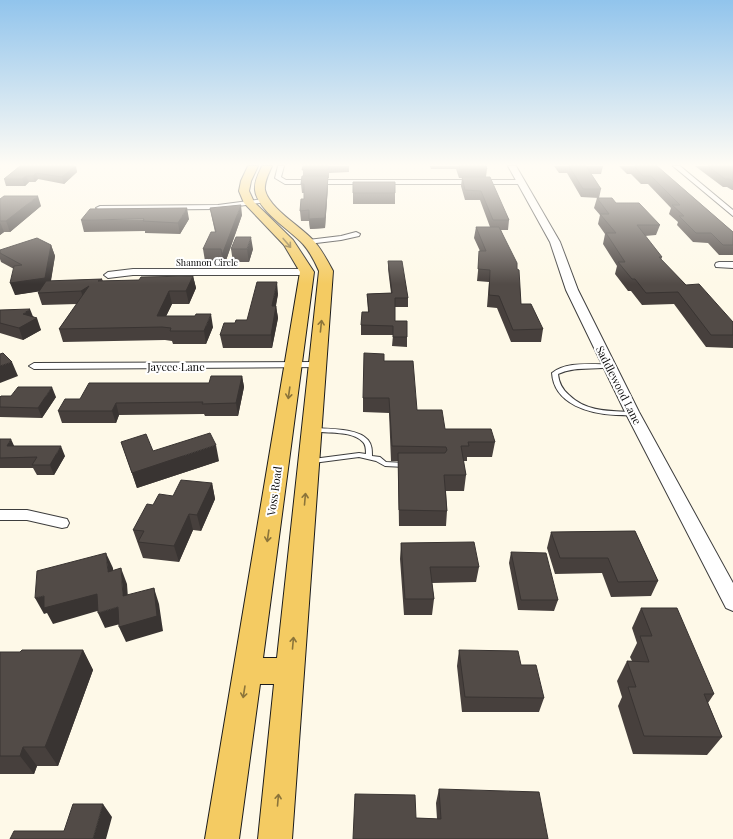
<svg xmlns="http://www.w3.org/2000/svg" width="733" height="839" viewBox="0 0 733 839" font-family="'Playfair Display',serif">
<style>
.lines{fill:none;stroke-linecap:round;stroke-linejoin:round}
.service-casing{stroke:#3d3d3d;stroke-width:2}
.minor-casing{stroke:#3d3d3d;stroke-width:2}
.tertiary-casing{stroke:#3d3d3d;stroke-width:2}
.primary-casing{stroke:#1b1b1b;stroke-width:2}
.service{fill:#fff;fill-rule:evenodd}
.minor{fill:#fff;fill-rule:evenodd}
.tertiary{fill:#fff;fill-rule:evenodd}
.primary{fill:#f4cb62;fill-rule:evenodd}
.wall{fill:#47403d}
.shaded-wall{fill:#393432}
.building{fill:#524b47;stroke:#393432}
.oneway{stroke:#8b743a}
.labels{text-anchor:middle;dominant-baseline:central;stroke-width:4;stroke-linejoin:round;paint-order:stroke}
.far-street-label{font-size:9px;fill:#0a0a0a;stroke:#fff}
.street-label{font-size:11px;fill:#0a0a0a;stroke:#fff}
</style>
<rect width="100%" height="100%" fill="#fef9e8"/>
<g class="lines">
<defs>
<path id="service" d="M609 364 612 366 611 367C593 370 575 366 558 374 559 383 562 389 569 395 586 412 610 411 633 412L636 414 635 415C629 416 623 415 616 415 591 414 554 405 552 373 567 361 591 365 609 364Z
M315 428C329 429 358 428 368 440 372 445 372 450 372 456L380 457 386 462 405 463H407L408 465 407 467H405L385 466 376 461 359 457 313 463H311L310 461 311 459H313L359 453 366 454C366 450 366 445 363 442 352 430 327 434 313 431L312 430 313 429Z"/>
<path id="minor" d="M278 166H284L281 177 286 180H522L525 182 522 184H285L275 178Z
M673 166H680L733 210V216Z
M264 199 266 200V202L218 209 100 210 96 208 100 206 218 205Z
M356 232 360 234 359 236 341 240 308 244 304 242 308 240 341 236Z
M719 262H733V268L716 267 715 265 716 263Z
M133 269H307L311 272 307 275H133L108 278 104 275 108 272Z
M317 362 321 363 322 365 321 367 34 369 29 366 34 363Z
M0 510H27L67 519 69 523 67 527 62 528 27 520H0Z"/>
<path id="tertiary" d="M508 166H516L560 242 578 290 639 412 733 583V611L726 608 625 412 566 290 550 242Z"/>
<path id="primary" d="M248 166H258L251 181 249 191 254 202 293 240 314 272 263 658H277L319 271C315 262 310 252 303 244 290 230 257 210 255 190 254 181 259 173 262 166H272C269 173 264 182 265 190 269 208 300 226 312 239 321 248 327 260 333 271L292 839H258L274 684H260L239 839H205L300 272 284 245 244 203 239 191 241 181Z"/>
</defs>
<use href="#service" class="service-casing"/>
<use href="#minor" class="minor-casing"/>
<use href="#tertiary" class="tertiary-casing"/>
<use href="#primary" class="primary-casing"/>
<use href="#service" class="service"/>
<use href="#minor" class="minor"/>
<use href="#tertiary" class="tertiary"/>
<use href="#primary" class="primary"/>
</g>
<path class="wall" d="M20 166H76L77 172 64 184 38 179 35 182H29L25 186H6L4 179Z
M303 166H349V172L329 173V178H328V186L325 228 310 229 309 221H301L300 211 304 199V193H302L301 184 303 176Z
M430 166H486L487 169 486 177 509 220 508 230H501L517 269 521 304 543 329 541 342H511L497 308 487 307 489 282 477 281 480 251 474 238 476 227H490L480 200H465L461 186 462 178H459L456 169H431Z
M554 166H603L601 174H591L601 189 599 198 581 197 567 173H559Z
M619 166H657L733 232V255H719L708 243 693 242 677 225 678 222 669 214 671 208 648 184H641L631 174H627Z
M695 166H733V190H732L727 187H723Z
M395 182V204H353V193Z
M597 198 616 203 660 225 656 235 645 236 662 257 661 260 686 285 733 322V348L706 347 674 304 642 305 631 291H628L615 274 617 266 603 244 605 234 598 224 600 215 594 208Z
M0 199 41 206 10 232H4L0 235Z
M210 208 242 215 224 266 223 260 205 261 203 249 215 232 212 218Z
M189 219 180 234 145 233V231L84 232 81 220Z
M51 245 55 256 51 281 102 279 103 281 139 280 193 276 196 288 189 304H172L166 316 213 327 206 344H173L172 341 165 340 63 342 59 329 77 304 42 305 38 293 39 291 15 295 14 269 1 262 0 259V250Z
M231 249H253L249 262H233Z
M388 261 408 298V307H395V321L407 337V347L392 346 393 335H361V325L368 312 367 294 391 293 388 269Z
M278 294 276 306 278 318 272 348H223L220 335 235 323 247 320Z
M0 310 33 316 41 330 23 340 0 333Z
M384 361 417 410 445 429 495 442 492 457H467V461H463L466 475 464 491H446L447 511 446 526H399L398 461H391L389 413 363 412V398Z
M242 376 244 387 238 416H205L204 414 119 415 116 423H62L58 411 80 399 209 383Z
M0 397H56L42 418 0 417Z
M0 439 14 446 65 456 54 475H37L33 468H0Z
M121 442 153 451 219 461 137 488Z
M212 483 215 499 201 531 193 530 179 562 143 558 133 530 153 505 173 496Z
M635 531 658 581 651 596 611 597 602 573 555 574 547 548 551 532Z
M401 543 479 567 476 582 432 583 434 599 432 615H404L400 559Z
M511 552 558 600 554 611 518 610 509 563Z
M641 608 714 694 708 703 722 737 707 755 633 754 618 706 622 697 617 681 627 661H632L630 657 637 643 632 628Z
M83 650 93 670 58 766H37L34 774H0V652H20Z
M459 650 521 665 544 698 539 712H462L457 666Z
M439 789 548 839H353L416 818 437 819 436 803Z"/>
<path class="shaded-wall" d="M75 166 77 172 64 184 62 177Z
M36 173 38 179 35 182 33 176Z
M26 176 29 182 25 186 22 179Z
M328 176V186L325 228 310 229 309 219Z
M38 196 41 206 10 232 6 221Z
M241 205 242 215 224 266 222 255Z
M187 208 189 219 180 234 178 223Z
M0 222 4 232 0 235Z
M251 237 253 249 249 262 247 249Z
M51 245 55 256 49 290 15 295 10 283Z
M193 276 196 288 189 304 186 291Z
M277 282 278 294 273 318 272 306Z
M89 286 85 303 81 291Z
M169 291 172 304 161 327 157 316Z
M276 306 278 318 272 348 271 335Z
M30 309 34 319 37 318 41 330 23 340 19 328 23 314Z
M211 314 213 327 206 344 204 331Z
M12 362 18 376 0 383V366Z
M242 376 244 387 238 416 236 403Z
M52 387 56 397 42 418 38 408Z
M116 403 119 415 116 423 112 411Z
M11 439 16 450 7 446Z
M216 445 219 461 137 488 132 473Z
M61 446 65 456 54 475 50 465Z
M212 483 215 499 201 531 197 515Z
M189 514 193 530 179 562 174 546Z
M106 553 113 568 114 587 108 572Z
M121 568 127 584 129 612 123 596Z
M154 588 159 604 163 631 126 642 119 627Z
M97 594 104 609 53 624 47 613 44 614 35 598 44 596Z
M118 607 124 623 105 628 98 613Z
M83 650 93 670 58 766 45 747Z
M23 747 37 766 34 774 20 756Z
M103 804 112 817 106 839H93Z"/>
<path class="building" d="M20 166H75L62 177 36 173 33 176H26L22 179H4Z
M303 166H329L328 170H302Z
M459 166H486L487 169H460Z
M569 166H586L601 189H583Z
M634 166H657L733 232V245H723L711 233H696L679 216H684L672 205H680L651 176H643Z
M708 166H733V182L730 179H725Z
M302 176H328L325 218 309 219V210L300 211 301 199H304V184H301Z
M462 177H490L509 220H493L481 191 465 190Z
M353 182H395V193H353Z
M4 196H38L6 221H0V199Z
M597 198H612L616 203H639L660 225H637L662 257H659L686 285 699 284 733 322V335H711L678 292 646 293 635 279H632L618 262H625L606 233H616L600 214H609Z
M241 205 222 255 221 249H203L211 232H216L210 208Z
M187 208 178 223 143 221 144 219 81 220 90 209Z
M476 227H499L517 263V269L519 270 521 304H531L543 329 513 330 499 296 489 295 490 270 478 269 479 251H486Z
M236 237H251L247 249H231Z
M37 238 51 245 45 278 10 283 14 266 22 265 0 253V250Z
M388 261H402L408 298H395V321H407V337H393V326L361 325 362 312H369L367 294 392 293Z
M193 276 186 291H169L157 316H195L196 314H211L204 331H170L171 328 162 327 59 329 89 286 81 291 38 293 46 281 102 279 98 281 139 280 141 277Z
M257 282H277L272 306H276L271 335H220L224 323H235L236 320H247Z
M30 309 23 314 37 318 19 328 0 323V310Z
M3 353 12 362 0 366V354Z
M364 353 384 354V361H413L417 410H442L445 429H491L495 442H468L469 446H461L466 475H444L447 511 399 510 398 453H445L447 450 446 447 392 446 389 398H363Z
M211 376H242L236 403 202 404 203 402 116 403 112 411H58L65 399H80L89 383H209Z
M18 387H52L38 408 0 407V397L1 396H11Z
M210 433 216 445 132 473 121 442 146 434 153 451Z
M0 439H11L7 446H61L50 465H32L37 457 0 458Z
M181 480 212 483 197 515 189 514 174 546 138 542 144 531 133 530 147 504 153 505 159 494 173 496Z
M635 531 658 581 618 582 608 558H560L551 532Z
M474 542 479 567H430L434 599H405L401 543Z
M511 552 546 553 558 600H521Z
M106 553 108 572 121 568 123 596 154 588 157 616 119 627 118 607 98 613 97 594 44 608V596L35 598 37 571Z
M641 608H677L714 694H704L722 737 644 736 628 687H636L627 661 649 662 640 636H652Z
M22 650H83L45 747H23L20 756H0V652H20Z
M459 650 518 651 521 665H536L544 698 465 697Z
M439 789 539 792 548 839H353L355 794 415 795 416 818 441 819Z
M73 804H103L93 839H10L14 831H64Z"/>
<defs><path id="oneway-shaft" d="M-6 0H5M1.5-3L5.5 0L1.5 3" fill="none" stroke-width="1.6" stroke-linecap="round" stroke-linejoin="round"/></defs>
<g class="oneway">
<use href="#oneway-shaft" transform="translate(287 243) rotate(50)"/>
<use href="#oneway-shaft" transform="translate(321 326) rotate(-84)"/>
<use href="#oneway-shaft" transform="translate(289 393) rotate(98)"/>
<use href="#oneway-shaft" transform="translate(305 499) rotate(-85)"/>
<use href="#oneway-shaft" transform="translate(268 536) rotate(98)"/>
<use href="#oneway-shaft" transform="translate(293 643) rotate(-85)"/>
<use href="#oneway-shaft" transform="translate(244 692) rotate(99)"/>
<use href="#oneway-shaft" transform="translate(278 800) rotate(-85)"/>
</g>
<linearGradient id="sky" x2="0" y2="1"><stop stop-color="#91c4ec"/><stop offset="0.58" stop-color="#fffcf5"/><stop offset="1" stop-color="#fffcf5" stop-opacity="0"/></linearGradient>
<rect width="733" height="284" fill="url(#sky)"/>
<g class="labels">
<g class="far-street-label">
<text x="207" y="262">Shannon Circle</text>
</g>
<g class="street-label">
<text x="176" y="366">Jaycee Lane</text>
<text transform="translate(619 385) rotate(63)">Saddlewood Lane</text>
<text transform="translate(274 491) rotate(-82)">Voss Road</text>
</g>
</g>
</svg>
